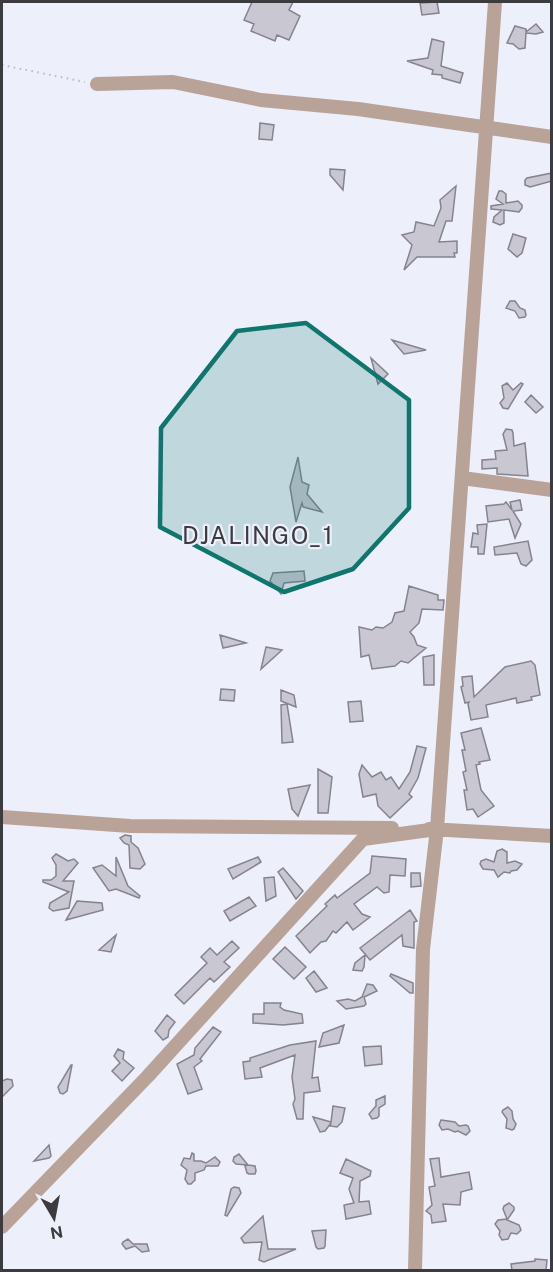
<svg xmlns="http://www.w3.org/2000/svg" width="553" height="1272" viewBox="0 0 553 1272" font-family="'Public Sans',sans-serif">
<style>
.building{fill:#c8c7d2;stroke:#84838e;stroke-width:1.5}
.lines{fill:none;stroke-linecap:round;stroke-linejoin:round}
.path{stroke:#b8b9c3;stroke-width:2;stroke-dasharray:1.5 4.5;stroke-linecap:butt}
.minor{stroke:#b9a298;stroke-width:14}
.marked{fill:#0f766e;fill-opacity:0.2;stroke:#0f766e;stroke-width:4.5;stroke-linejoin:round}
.labels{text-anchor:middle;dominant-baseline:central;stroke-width:4.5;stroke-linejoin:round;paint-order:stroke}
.quarter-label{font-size:24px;letter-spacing:1.5px;fill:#3b3b40;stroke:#edeffb}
</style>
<rect width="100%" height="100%" fill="#edeffb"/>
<path class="building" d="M252 2H293L289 10 300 16 289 40 277 35 275 41 251 31 254 24 244 20Z
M437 2 439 13 422 15 420 3Z
M536 24 543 32 536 34 526 33 525 48 519 49 513 44 507 43 515 26 526 29V32Z
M432 39 444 42 441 66 463 73 460 83 442 78V75L432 74 433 70 407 61 428 58Z
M260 123 274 125 272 140 259 139Z
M330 169 345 170 343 190 330 175Z
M552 173V181L530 187 525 185V180L527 178Z
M456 186 452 221H446L439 242 457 241V253H454L455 257H417L404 270 412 245 402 235 414 232 416 222 434 226 441 208 440 200Z
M499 191H502L506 194V203L518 201 522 205V208L519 212 504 210V223L500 225 493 222 494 217 502 210 491 209V206L503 204 496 199Z
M513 234 526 238 522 253 517 257 508 249Z
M510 301H515L520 308 525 310 526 315 525 317 519 318 515 311 506 308Z
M392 340 426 350 404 354Z
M371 358 388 374 378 384Z
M507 383 513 390 521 383 523 384 508 409 503 408 500 403 504 398 502 386Z
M531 395 543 407 536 413 525 402Z
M506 429 512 430 513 433 514 446 525 443 528 476 497 474V468L482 469V460L496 459 495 451 507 450 503 434Z
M298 457 302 482 309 485 307 494 322 512 303 507 302 503 296 522 290 487Z
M520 500 522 510 513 511 521 524 515 538 509 519 488 522 486 506 504 504 506 502 512 510 510 502Z
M487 524 484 554H478V547H471L473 533 478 534 477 525Z
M528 541 532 560 526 566 521 564 517 553 495 555 494 547Z
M304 571 305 581 284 583 281 594 270 581 273 573Z
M409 586 438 595V600H444L443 610 422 609 419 623 410 632 414 637 417 645 426 648 408 663 401 661 395 666 372 669 369 655 361 657 359 627 372 630 376 627 383 628 392 622 395 613 404 611Z
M220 635 246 643 223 648Z
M266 647 282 650 261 669Z
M434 655V685H424L423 657Z
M531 661 535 665 540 695 531 697 532 700 517 703 516 698 486 705 488 717 471 720 468 704 469 702 465 703 461 687 463 686 462 677 472 676 474 697 505 667Z
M221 689 235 690 234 701 220 700Z
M281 690 294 695 296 707 281 701Z
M361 701 363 721 350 722 348 702Z
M287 704 293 742 282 743 281 705Z
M481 728 490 760 479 762 480 764 476 765 481 790 494 806 478 817 473 809 467 810 464 790H467L463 772 466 771 462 750H465L461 733Z
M417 746 426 748 418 778 409 794 412 797 390 818 378 806 376 794 363 797 359 774 362 765 372 777 381 772 386 780 391 777 399 789 410 772Z
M318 769 332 777 328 813H318Z
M310 785 298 816 292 809 288 789Z
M125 835 131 836V842L138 848 145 864 140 869 130 868 129 845 124 843 120 838Z
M502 849 507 852V863L515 861 522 864 517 870 511 871 510 873 504 872 498 877 494 870 483 869 480 864 481 861 486 859 494 862 497 851Z
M56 854 68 861 74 859 78 863 63 881H74L69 908 53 911 49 908 50 903 69 892 43 882V880H51L56 876V865L52 858Z
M372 856 406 859 405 876 390 875 389 892 384 893 377 887 354 904 362 914 370 917 353 930 347 922 336 933 333 931 326 941 321 942 310 953 296 936 327 906 325 904 335 895 337 898 370 873Z
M116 857 128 886 140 896 139 898 116 889 109 891 93 868 102 865 116 876Z
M258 857 261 862 233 879 228 869Z
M283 868 303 891 296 899 278 872Z
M411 873H420L421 886 411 887Z
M274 877 276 896 266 901 264 878Z
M249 897 256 906 230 921 224 911Z
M77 901 102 903 103 910 66 920Z
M410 910 417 921 414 922V948L403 946 402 935 370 960 360 948Z
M116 935 111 952 99 950Z
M232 941 239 948 224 962 230 967 214 982 210 978 184 1004 175 995 207 963 201 957 210 948 217 955Z
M285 947 306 967 294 979 273 959Z
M365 955 364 967 362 971 353 970 355 963Z
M314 971 327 988 316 992 306 978Z
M391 974 413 983V993H410L390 976Z
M367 984 373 985 377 991 364 997 366 1004 364 1006 346 1009 337 1001 348 999 355 1001 362 997Z
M264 1003H281L280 1007 284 1010 302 1014 303 1023 283 1025 253 1023V1014H264Z
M167 1015 175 1022 169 1030 168 1037 163 1040 155 1031Z
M344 1025 339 1043 319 1047 323 1033Z
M213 1027 221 1032 200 1059 202 1061 194 1067 202 1089 188 1094 177 1064 194 1055 195 1048Z
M316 1041 312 1078 318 1077 320 1091 304 1093 303 1119H297L293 1104 295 1099 292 1077 295 1055 260 1068 262 1077 245 1079 243 1062 250 1061V1058L290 1045Z
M381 1046 382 1064 365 1066 363 1047Z
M118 1049 124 1052 123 1059 134 1068 122 1081 112 1071 120 1063 114 1056Z
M71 1065H72L67 1091 63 1094 60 1093 58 1087Z
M7 1079 12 1080 13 1086 2 1097V1081Z
M385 1096V1104L379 1108V1116L377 1118 372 1119 369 1114 376 1106V1100Z
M333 1106 345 1108 342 1122 337 1127 330 1126 331 1123 325 1131 320 1132 313 1117 331 1122Z
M508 1107 512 1111 513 1119 516 1124 514 1129 512 1130 506 1128 507 1119 502 1112 503 1110Z
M441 1120 455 1122 459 1126 466 1125 468 1126 470 1131 466 1135 458 1131 455 1132 448 1129 442 1130 439 1125Z
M49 1145 51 1156 49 1158 34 1161Z
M192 1153 194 1154V1161H201L206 1163 215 1157 220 1162 218 1166H206L204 1170 195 1173V1180L191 1184H188L185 1179 187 1170 181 1165 184 1158 190 1159Z
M239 1154 248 1165 255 1166 256 1171 255 1174H249L247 1173 245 1166 248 1165 236 1164 233 1161 234 1157Z
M439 1158 441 1177 469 1172 472 1189 461 1192 460 1205 443 1204 446 1221 432 1223 431 1215 426 1211 432 1205 429 1187 435 1186 430 1159Z
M346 1159 371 1171 370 1176 360 1181 359 1202 369 1201 371 1214 346 1219 344 1205 354 1203 349 1189 353 1178 340 1173Z
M234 1187 239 1188 241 1193 227 1216 225 1215 231 1189Z
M509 1203 514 1207V1210L507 1220 519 1225 521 1230 517 1234 511 1233 508 1239 502 1240 499 1235 500 1231 495 1224 498 1220 507 1219 503 1209 504 1206Z
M263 1216 268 1249H296L264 1262 259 1260 262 1242 244 1243 241 1238Z
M326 1230 325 1246 324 1248 318 1249 316 1247 312 1231Z
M128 1239 133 1244H147L149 1251 142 1252 135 1246 126 1249 122 1244 123 1242Z
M535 1259 547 1260 546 1270H512L511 1264 535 1261Z"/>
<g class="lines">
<path class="path" d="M2 65 85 82"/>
<path class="minor" d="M97 84 173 82 261 100 358 109 552 137
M462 478 552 490
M2 817 130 826 392 828
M429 829 552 836
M2 1227 148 1076 363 839 437 829 495 2
M415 1270 423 949 437 829"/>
</g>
<path class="marked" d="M306 323 409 400V508L353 569 284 592 160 527 161 428 237 331Z"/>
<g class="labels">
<g class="quarter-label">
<text x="258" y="535">DJALINGO_1</text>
</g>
</g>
<rect width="553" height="1272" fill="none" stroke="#3b3b40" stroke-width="6"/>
<g transform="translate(54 1218) rotate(170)" stroke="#edeffb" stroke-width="4.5" paint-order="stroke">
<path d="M0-4.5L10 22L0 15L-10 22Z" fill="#3b3b40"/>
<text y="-9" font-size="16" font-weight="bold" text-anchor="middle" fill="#3b3b40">N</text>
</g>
</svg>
